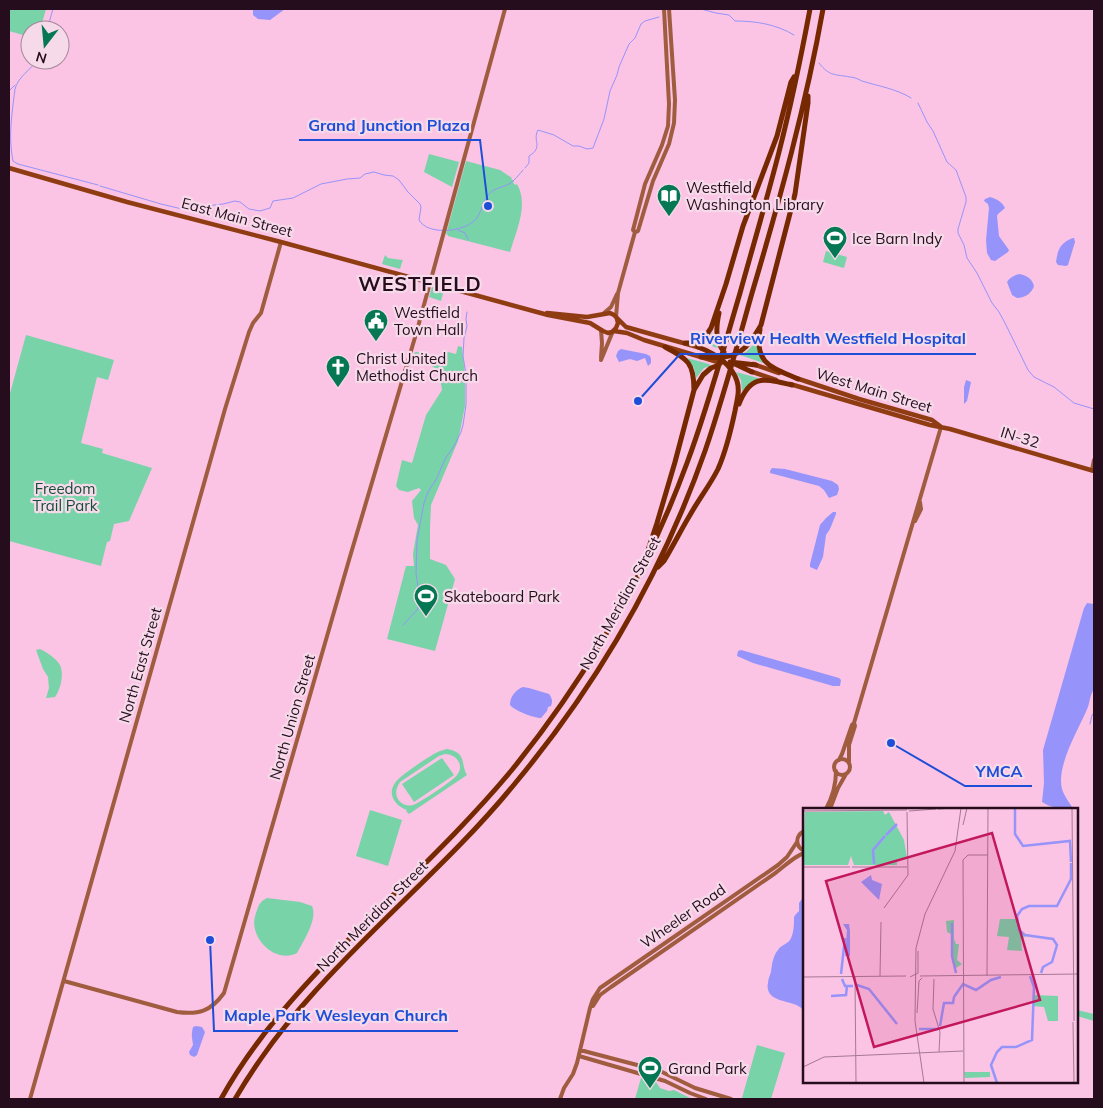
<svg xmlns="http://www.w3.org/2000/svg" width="1103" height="1108" viewBox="0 0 1103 1108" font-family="Mulish,sans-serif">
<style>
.green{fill:#78d3a9;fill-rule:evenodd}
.water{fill:#9694fa}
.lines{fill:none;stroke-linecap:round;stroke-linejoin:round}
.stream{stroke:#9694fa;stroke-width:1}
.secondary{stroke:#a05c3f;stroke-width:4}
.primary{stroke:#903c13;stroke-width:4.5}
.highway{stroke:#762900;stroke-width:5}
.labels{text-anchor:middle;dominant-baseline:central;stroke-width:4.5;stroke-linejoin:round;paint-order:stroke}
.poi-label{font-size:15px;fill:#250d1d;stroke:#f6daea;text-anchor:start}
.street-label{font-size:15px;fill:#250d1d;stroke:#f6daea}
.park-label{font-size:15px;fill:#134d36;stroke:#f6daea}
.district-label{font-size:20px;font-weight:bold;letter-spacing:1px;fill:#250d1d;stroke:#f6daea}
.inset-river{fill:none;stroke:#9694fa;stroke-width:2.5}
.inset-road{fill:none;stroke:#a57a94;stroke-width:1}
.view{fill:#c2185b;fill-opacity:0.15;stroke:#c2185b;stroke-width:2.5}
.inset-edge{fill:none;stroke:#250d1d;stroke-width:2.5}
.leader{fill:none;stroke:#1d4ed8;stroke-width:2}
.callout-dot{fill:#1d4ed8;stroke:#f6daea;stroke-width:2}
.callout-label{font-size:16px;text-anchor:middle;font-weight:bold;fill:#1d4ed8;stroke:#f6daea;stroke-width:4.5;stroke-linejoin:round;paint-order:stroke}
</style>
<rect width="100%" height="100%" fill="#fbc3e4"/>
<path class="green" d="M9 9H46L40 30H30V37L9 31Z
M429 154 459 162 452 187 424 172Z
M466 161 500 170 512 178 511 179 514 181 513 183 516 185 517 184C529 205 516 231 510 252L448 236V235L446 234Z
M826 251 847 257 844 268 823 262Z
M385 255 388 258 402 260 403 259 400 269 382 264Z
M432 287 444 290 441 301 429 297Z
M712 332 714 342 718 348 701 343 708 338Z
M26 335 114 360 108 380 97 377 81 443 103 449 102 453 152 468 129 521 114 524 110 541 107 542 101 566 9 541V397Z
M756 342 759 354 766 364 740 355 746 352Z
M458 346 462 347 465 375V406L458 441 431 505 430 527V559L446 565 455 579 435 651 387 639 406 566H414L413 554 418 525 414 518 412 501 421 490 419 488 408 492 399 490 396 486 402 460 412 463 426 415 442 390 439 372 425 360 413 358 415 352 425 353 439 363 444 351 456 354Z
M687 358 709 364 711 366 704 368 696 378 694 368Z
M736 372 758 378V379L750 383 742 391 741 380Z
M40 649C46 652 56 658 60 665 64 674 61 689 55 697L46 698 49 688 48 677 43 669 36 650Z
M447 749C468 753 460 764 467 775L409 814 406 811 407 810C395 806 387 794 395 783 399 776 432 754 440 751 443 750 444 750 447 749ZM445 754C456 754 465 765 457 775 454 780 418 804 413 805 406 807 399 803 397 797 395 791 397 787 400 782L439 756Z
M442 758 454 775 414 802 402 784Z
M370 810 402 820 388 866 356 856Z
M267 898 300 902 312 906C318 919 304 940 297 953 280 962 259 947 255 929 253 922 255 916 257 910 259 904 261 901 267 898Z
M1077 1010 1094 1014V1021L1077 1016Z
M757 1045 785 1053 771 1099H749L742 1098Z
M641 1078 656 1082 660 1088 669 1091 674 1090 692 1099H635Z"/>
<path class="water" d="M253 9H285L270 20 258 19 253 15Z
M990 197C997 199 1002 202 1005 208L998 214 997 216 999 236 1009 250 1008 252 995 261 991 260 987 253 986 240 989 208 988 204 984 201 985 199Z
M1073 238H1074L1075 242 1068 265 1066 266 1058 265 1056 262C1058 249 1060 243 1073 238Z
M1019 274C1026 275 1032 278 1034 286 1032 293 1025 298 1017 298L1012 295 1007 282C1009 278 1015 275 1019 274Z
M621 349 646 354 650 356 651 359V363L648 366 645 358 637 361 630 359 619 362 616 356 618 351Z
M966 380 971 382 967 401 964 404V387Z
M772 468 785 469 832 481 838 485 839 489 837 495 829 498 824 490 819 486 770 473V471Z
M833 512H836V514L830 529 826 535 823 557 817 570 810 567V564L820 525 826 518Z
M1087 603 1094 604V689C1090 695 1090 701 1088 707 1079 729 1056 765 1062 789 1064 796 1070 803 1073 809 1062 809 1051 808 1042 802L1044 783 1043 750 1084 608Z
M741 650 839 678 841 680 840 686H833L753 663 737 656 738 651Z
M523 687 529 688 549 694C552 698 553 701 551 706L548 707 547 711 541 718C534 718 515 711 510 705 510 697 515 690 523 687Z
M804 896V1011C796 1000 779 1004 770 994 768 991 767 987 768 983 768 979 770 975 771 972 772 964 773 956 778 950 781 945 786 945 790 940 794 934 794 924 794 917L796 914 799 911V903Z
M196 1026 202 1027 205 1032 197 1055 194 1057 190 1055 189 1052 193 1045C192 1037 191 1035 193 1027Z"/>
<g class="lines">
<path class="stream" d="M701 9 716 13 729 15 735 21C755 21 776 24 794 35
M47 30 53 9
M38 60C31 69 18 77 15 89 12 113 8 137 13 161L18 164 98 185
M819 63C830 77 835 74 850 77 854 77 858 79 862 81 878 86 897 89 911 98
M9 91 15 85
M918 103 927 122 933 131 947 162 956 170 966 197V202L958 229V233L964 245 967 258 977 273 992 303 999 312 1005 323 1028 370 1034 377 1054 387 1074 403 1094 409
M525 168 529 163V156C544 147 532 141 538 130L554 135 573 146H579L587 149 593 148 604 119 610 91 617 75 619 67 629 44 635 38 641 24 645 21 659 17
M100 186 161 204 182 209 223 204 235 201 240 202 249 209 260 211 270 208 273 201 293 198 321 184 347 179 360 178 365 174 374 172 384 175 393 176 399 180 408 192 420 204 421 207 419 220C428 236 465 232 476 219 482 212 482 202 488 195 495 187 502 188 509 184 514 181 519 175 523 170
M458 230 465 233 468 239
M403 625 417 610 418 607V587L416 573 417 540 424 503 428 492 437 478 445 459 454 446 461 432 463 425 466 405V375L463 356 464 338 467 326 466 319 467 312
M1090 724 1092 715 1094 713"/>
<path class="secondary" d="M635 232 638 231 653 181 669 144 674 123 675 100 669 9
M604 313 611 307 617 294
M616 317 618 293 635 232 633 230 645 184 662 145 668 126 669 104 664 9
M601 358 602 343 601 330
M601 360 613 331
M1092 470 1094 460
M915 521 921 509 920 502
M834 767a8 8 0 1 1 16 0a8 8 0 1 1-16 0Z
M839 760 842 754 852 725 854 723 941 427
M849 762V745L855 726 854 723
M826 809C832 798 836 784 836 771
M830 809 838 788 846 774
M804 831C795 836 795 846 804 851
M64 981 177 1012C199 1015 211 1011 224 993L349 560 416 334 505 9
M593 1006 600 995 611 987 774 874C784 867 793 857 804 853
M580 1050 660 1071 695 1088 731 1099
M579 1056 665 1081 690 1093 706 1099
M30 1099 225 409 249 332 253 323 261 313 281 242
M560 1099 564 1088 573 1074 577 1063 590 1008 593 999 600 988 778 865 787 857 797 842"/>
<path class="primary" d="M9 168 127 202 281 242 548 315 590 323 603 331 608 333 612 332 616 328 618 323 617 319
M547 313 587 317 610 313 614 315 626 327 701 348
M614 331 627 333 644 340 721 363
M753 364 779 373
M750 371 776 380
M796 378 859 399 932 420 940 426
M790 384 930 425 950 429 1094 471"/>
<path class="highway" d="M719 313C716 327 715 340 724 352
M760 329C754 364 771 367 798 379
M685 343H690L700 340 707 334 711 328 726 284 743 226 777 136 791 82 794 77
M665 347C688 359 694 363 694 390
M701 357C708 357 717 358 724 357 744 355 752 340 761 325L795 194 808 103V96
M730 362 756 365
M735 364 752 372
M739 404C751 373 765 379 792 385
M646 556 657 523 675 462 694 390 703 375 711 368 719 365
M658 567 664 561C673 546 681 530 690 515 699 499 710 485 718 469 726 451 731 430 735 411 737 400 740 391 737 381 731 363 714 353 698 347
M221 1099C258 1032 312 976 366 922 415 873 466 825 511 771 586 679 646 574 687 463 708 407 723 350 740 293 753 246 767 199 779 152 791 105 801 57 810 9
M235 1099C256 1063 282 1028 310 997 376 922 454 859 517 781 599 682 662 573 705 451 723 399 737 346 752 293 780 199 806 105 823 9"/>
</g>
<defs>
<symbol id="library-pin" viewBox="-11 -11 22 30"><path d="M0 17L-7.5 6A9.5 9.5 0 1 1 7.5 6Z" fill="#057752" stroke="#f6daea"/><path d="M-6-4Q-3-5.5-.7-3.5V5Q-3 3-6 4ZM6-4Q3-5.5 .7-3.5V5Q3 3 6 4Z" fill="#fff"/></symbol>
<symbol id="stadium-pin" viewBox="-11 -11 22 30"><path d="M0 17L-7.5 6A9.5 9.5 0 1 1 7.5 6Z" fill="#057752" stroke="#f6daea"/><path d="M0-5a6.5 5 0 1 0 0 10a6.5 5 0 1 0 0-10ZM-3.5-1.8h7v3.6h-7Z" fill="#fff"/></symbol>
<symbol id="civic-pin" viewBox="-11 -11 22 30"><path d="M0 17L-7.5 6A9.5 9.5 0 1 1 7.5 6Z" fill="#057752" stroke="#f6daea"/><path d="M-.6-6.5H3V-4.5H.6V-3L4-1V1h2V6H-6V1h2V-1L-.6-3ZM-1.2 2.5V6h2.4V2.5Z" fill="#fff"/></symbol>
<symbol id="church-pin" viewBox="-11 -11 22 30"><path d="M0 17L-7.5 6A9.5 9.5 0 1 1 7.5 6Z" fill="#057752" stroke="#f6daea"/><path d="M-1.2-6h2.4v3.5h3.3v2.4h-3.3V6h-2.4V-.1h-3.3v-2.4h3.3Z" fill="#fff"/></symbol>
</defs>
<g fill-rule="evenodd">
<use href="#library-pin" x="655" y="182" width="28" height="38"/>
<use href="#stadium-pin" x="821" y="224" width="28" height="38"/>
<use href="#civic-pin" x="362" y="307" width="28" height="38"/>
<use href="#church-pin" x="324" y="353" width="28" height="38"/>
<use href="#stadium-pin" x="412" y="582" width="28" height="38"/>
<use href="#stadium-pin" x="636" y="1054" width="28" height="38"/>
</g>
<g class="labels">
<g class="poi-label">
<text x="686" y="187">Westfield<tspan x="686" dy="17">Washington Library</tspan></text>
<text x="852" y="238">Ice Barn Indy</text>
<text x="394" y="312">Westfield<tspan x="394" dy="17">Town Hall</tspan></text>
<text x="356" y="358">Christ United<tspan x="356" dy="17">Methodist Church</tspan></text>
<text x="444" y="596">Skateboard Park</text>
<text x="668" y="1068">Grand Park</text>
</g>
<g class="street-label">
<text transform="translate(237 217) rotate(15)">East Main Street</text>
<text transform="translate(874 390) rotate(17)">West Main Street</text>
<text transform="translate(1020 437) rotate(17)">IN-32</text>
<text transform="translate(620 603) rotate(-61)">North Meridian Street</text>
<text transform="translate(140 665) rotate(-74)">North East Street</text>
<text transform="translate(292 717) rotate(-74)">North Union Street</text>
<text transform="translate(372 916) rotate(-45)">North Meridian Street</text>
<text transform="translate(683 916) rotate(-35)">Wheeler Road</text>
</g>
<g class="park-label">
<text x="65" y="488">Freedom<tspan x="65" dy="17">Trail Park</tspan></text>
</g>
<g class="district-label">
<text x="420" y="283">WESTFIELD</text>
</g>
</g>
<g transform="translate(803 808)">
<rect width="275" height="275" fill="#fbc3e4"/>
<path d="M80 3 82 7 86 4 101 32 104 50 94 51V57H51L48 48 45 57H0L2 4ZM197 111H215L216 122 223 128 218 131 219 143 204 142 206 129 194 128ZM151 112V131L153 136H156L154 152 159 156 153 160 149 151 150 134 148 126 144 124 143 113ZM230 187 255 188V213H245L241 199 230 198ZM161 264H187V269L162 270Z" fill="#78d3a9"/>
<path d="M68 67 69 72 79 76 76 92 58 74ZM40 116H46L47 123V148H42L44 122Z" fill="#9694fa"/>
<path class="inset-river" d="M212 0V26L220 38 267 33 268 54M83 27 94 16M71 56 70 42 82 28M149 115V148L153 165M238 165 240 159 249 154 254 137 250 131 222 127 216 122 214 108 219 101 226 98H254L268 71V55M38 166 42 130M39 171 42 178H50M54 177 66 181 94 216M28 188 43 187 44 178M151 189 160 176 173 182 188 172 198 169M137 218 141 195H150L151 189M116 221H135M194 275 188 257 194 244 199 239H213L229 232 231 179 227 168"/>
<path class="inset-road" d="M269 0 271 213M135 1 150 0M0 3 104 2M106 3 133 1M160 17 164 0M0 59H47M49 59H104M81 100 105 67 104 4M77 168 78 114M117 168 275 166M184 168 185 0M0 169 103 168M52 169 53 275M107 169 115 165V143M131 171 130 201 137 224 136 244M114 205 116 173 119 170M270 214 271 275M0 259 21 249 160 243M121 275 112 213 113 140 122 106 152 43 158 0M161 275 160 52 165 47H185"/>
<path class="view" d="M189 25 237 192 71 239 23 73Z"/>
<rect width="275" height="275" class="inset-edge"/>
</g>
<path class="leader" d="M488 206L480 140H299M638 401L680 354H976M891 743L965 786H1032M210 940L214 1031H458"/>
<g class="callout-dot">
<circle cx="488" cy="206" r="5"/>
<circle cx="638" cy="401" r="5"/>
<circle cx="891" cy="743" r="5"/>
<circle cx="210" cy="940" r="5"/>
</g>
<g class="callout-label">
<text x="389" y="131">Grand Junction Plaza</text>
<text x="828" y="344">Riverview Health Westfield Hospital</text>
<text x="999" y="777">YMCA</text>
<text x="336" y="1021">Maple Park Wesleyan Church</text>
</g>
<rect width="1103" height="1108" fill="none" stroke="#250d1d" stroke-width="20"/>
<g transform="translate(45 45) rotate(196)"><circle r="24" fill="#f6daea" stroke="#a28898"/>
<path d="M0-4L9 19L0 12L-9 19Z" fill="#057752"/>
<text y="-8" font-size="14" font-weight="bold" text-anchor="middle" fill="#250d1d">N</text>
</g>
</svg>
